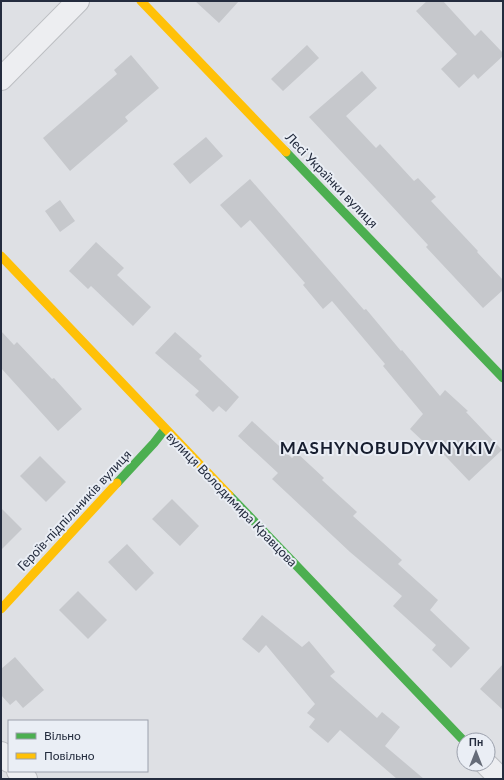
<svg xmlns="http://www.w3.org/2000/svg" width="504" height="780" viewBox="0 0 504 780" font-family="Lato,sans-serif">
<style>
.building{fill:#c6c8cc}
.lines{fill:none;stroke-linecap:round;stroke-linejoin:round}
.street-casing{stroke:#bcbec2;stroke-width:24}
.street{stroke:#edeef1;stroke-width:22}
.fast{stroke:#4caf50;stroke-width:9}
.slow{stroke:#ffc107;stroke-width:9}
.labels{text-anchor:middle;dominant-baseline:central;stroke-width:4;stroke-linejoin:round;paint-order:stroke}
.street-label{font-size:13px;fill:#242c3e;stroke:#eaeef5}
.district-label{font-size:17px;font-weight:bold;letter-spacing:1px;fill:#161d2e;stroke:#eaeef5}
</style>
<rect width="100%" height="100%" fill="#dee0e4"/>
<path class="building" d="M195 1H239L219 23Z
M427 1H443L475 36 481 30 503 53V56L478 79 474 74 459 88 441 69 457 54 416 11Z
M307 45 319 58 283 91 271 79Z
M131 55 159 88 125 117 128 121 70 171 43 138 117 74 114 70Z
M362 71 377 88 346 116 376 148 380 144 414 181 418 178 436 197 431 201 478 251 477 252 503 280V290L483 308 426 247 428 245 309 117Z
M206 137 223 156 190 184 173 164Z
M250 179 364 310 366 309 401 351 402 350 440 396 445 390 468 411 466 412 502 450 469 481 431 441 427 445 410 429 423 414 383 366 385 364 332 301 323 309 303 285 305 283 250 220 241 228 220 205Z
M60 200 75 221 60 232 45 211Z
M96 242 124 268 117 275 151 307 133 326 91 286 88 289 69 271Z
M1 331 14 345 17 342 52 379 54 378 82 409 58 431 1 368Z
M175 332 202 356 199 359 239 397 226 412 219 406 213 412 195 395 199 391 155 353Z
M252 421 292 458 297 453 324 478 322 480 357 512 353 516 402 560 398 564 438 600 430 610 470 648 451 668 432 650 436 645 393 606 402 596 350 552 272 479 278 473 238 436Z
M40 456 66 482 46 502 20 476Z
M172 499 199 526 180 546 152 519Z
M1 508 22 529 1 550Z
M127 544 154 573 136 591 108 562Z
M78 591 107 620 88 639 59 610Z
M262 615 302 647 309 641 335 672 330 676 377 718 382 712 400 727 385 746 424 779H397L340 730 328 743 309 727 315 719 307 713 315 704 266 645 259 653 242 639Z
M15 657 44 690 23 708 16 700 10 705 1 695V669Z
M503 664V710L480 689Z"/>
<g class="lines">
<defs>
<path id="street" d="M1 79 78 1
M1 753 9 761
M486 764 501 779
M18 771 26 779"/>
</defs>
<use href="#street" class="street-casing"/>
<use href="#street" class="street"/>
<path class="fast" d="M286 152 503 378
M117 483 154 443 165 429
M229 495 464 741"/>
<path class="slow" d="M141 1 286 152
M1 256 229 495
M1 609 117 483"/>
</g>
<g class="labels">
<g class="street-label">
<text transform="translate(332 180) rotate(46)">Лесі Українки вулиця</text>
<text transform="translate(232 499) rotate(46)">вулиця Володимира Кравцова</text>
<text transform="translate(74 510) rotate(-47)">Героїв-підпільників вулиця</text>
</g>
<g class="district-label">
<text x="388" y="447">MASHYNOBUDYVNYKIV</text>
</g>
</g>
<rect width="504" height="780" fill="none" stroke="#242c3e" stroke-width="4"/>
<rect x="8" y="720" width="140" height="52" fill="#eaeef5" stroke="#9ba0ac"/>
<rect x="16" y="733" width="20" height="6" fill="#4caf50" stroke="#9ba0ac"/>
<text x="44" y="740" font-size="12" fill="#242c3e">Вільно</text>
<rect x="16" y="753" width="20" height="6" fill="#ffc107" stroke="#9ba0ac"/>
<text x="44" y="760" font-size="12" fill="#242c3e">Повільно</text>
<g transform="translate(476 752)"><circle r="19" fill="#eaeef5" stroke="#9ba0ac"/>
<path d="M0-3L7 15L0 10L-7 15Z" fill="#656b78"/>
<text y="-6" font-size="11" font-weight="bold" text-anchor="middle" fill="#242c3e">Пн</text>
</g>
</svg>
